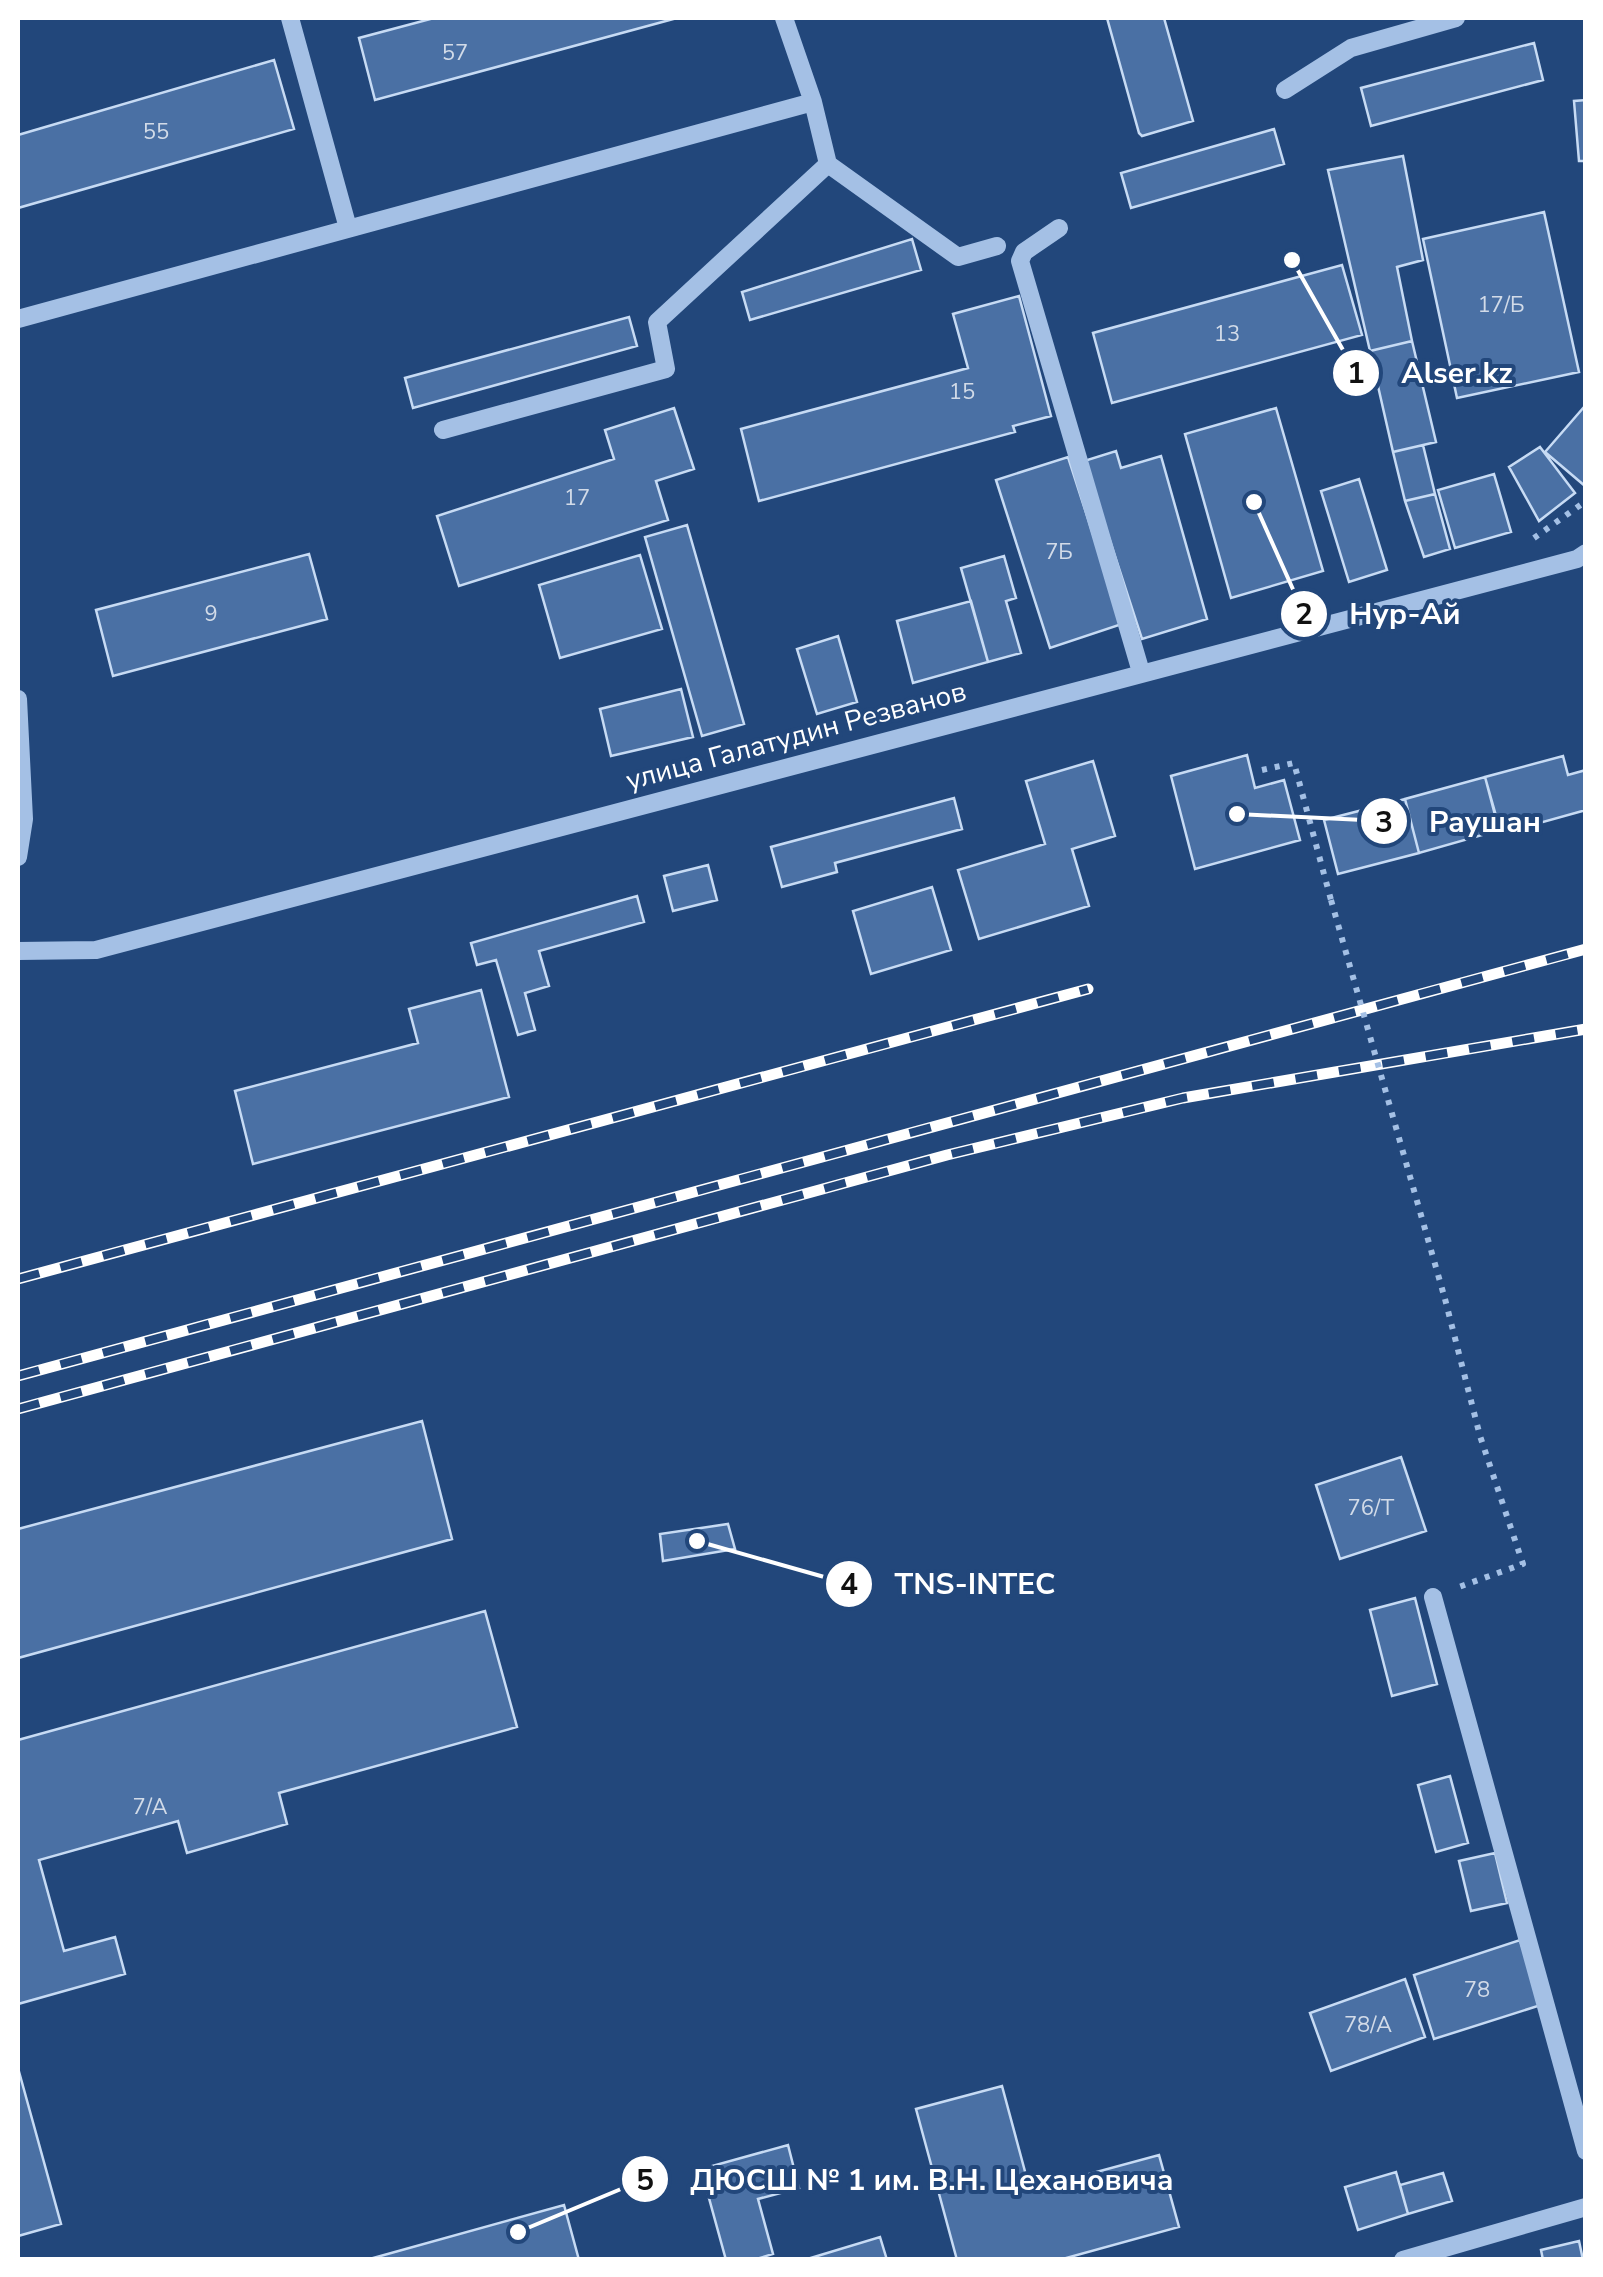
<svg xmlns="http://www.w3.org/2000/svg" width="1603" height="2277" viewBox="0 0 1603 2277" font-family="'Nunito Sans',sans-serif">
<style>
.building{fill:#4a70a4;stroke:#c7dbf4;stroke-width:2.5}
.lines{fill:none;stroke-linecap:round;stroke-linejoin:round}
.path{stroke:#a4c0e5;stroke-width:6;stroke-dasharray:5 8;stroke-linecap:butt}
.minor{stroke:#a4c0e5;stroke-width:18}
.rail-casing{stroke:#fff;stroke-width:11}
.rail{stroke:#22477b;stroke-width:8;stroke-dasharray:22;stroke-linecap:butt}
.path-bridge{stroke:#a4c0e5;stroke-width:6;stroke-dasharray:5 8;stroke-linecap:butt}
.labels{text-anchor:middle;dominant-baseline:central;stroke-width:8;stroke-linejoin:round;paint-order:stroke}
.number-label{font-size:22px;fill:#d2dbe8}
.street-label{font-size:28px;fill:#fff;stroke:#22477b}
.leader{fill:none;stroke:#fff;stroke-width:4}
.callout-dot{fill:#fff;stroke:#22477b;stroke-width:4}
.mark-label{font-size:30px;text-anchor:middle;font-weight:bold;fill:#111}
.callout-label{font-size:30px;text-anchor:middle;font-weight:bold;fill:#fff;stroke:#22477b;stroke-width:8;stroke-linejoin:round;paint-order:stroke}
</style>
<rect width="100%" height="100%" fill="#22477b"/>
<path class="building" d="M434 18H677L375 100 359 38Z
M1107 18H1164L1193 121 1142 136 1139 133Z
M1534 43 1543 80 1371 126 1361 88Z
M274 60 294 129 18 208V135Z
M1586 100V161H1579L1574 101Z
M1274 129 1284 164 1131 208 1121 173Z
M1403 156 1423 260 1397 267 1412 341 1370 351 1328 170Z
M1544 212 1579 372 1457 398 1423 239Z
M912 239 921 270 750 320 742 292Z
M1342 265 1362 335 1112 403 1093 333Z
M1019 296 1051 416 1013 426 1015 432 759 501 741 429 968 368 953 314Z
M629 317 637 346 413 408 405 378Z
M1412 341 1436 442 1393 452 1370 351Z
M1584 407 1586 408 1585 486 1545 452Z
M674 408 694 469 656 481 668 520 459 586 437 516 614 459 605 430Z
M1276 408 1323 571 1231 598 1185 434Z
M1423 445 1435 494 1405 501 1393 452Z
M1540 447 1575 493 1539 521 1509 467Z
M1116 451 1121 468 1161 456 1207 619 1142 639 1084 461Z
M1068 457 1122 624 1050 648 996 480Z
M1494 474 1511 532 1455 548 1438 490Z
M1359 479 1387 570 1349 582 1321 491Z
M1435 494 1450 549 1424 557 1405 501Z
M687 525 744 724 702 736 645 537Z
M309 554 327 619 113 676 96 610Z
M640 555 662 629 560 658 539 585Z
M1004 556 1016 598 1006 601 1021 653 988 662 961 568Z
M971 601 988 662 913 683 897 621Z
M838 636 857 702 817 714 797 649Z
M681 689 693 737 611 756 600 709Z
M1247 755 1255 788 1284 780 1300 840 1195 869 1171 776Z
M1563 756 1568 775 1586 770V810L1500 834 1485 777Z
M1093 761 1115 836 1072 849 1089 906 979 939 958 870 1045 844 1026 781Z
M1485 777 1500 830 1419 853 1405 799Z
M954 798 962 829 835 863 837 872 782 887 771 847Z
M1405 799 1419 853 1338 874 1324 820Z
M708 865 717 900 673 911 664 876Z
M932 887 951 950 871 974 853 911Z
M637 896 644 922 539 951 549 986 525 993 535 1030 518 1035 496 960 477 965 471 943Z
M481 990 509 1097 253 1164 235 1091 418 1043 409 1009Z
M422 1421 452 1539 18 1658V1529Z
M1401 1457 1426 1531 1340 1559 1316 1485Z
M728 1524 735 1549 663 1561 660 1534Z
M1415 1598 1437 1684 1392 1696 1370 1610Z
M485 1611 517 1727 279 1793 287 1824 187 1853 178 1821 39 1860 64 1951 115 1937 125 1974 18 2004V1740Z
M1450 1776 1468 1843 1436 1852 1418 1785Z
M1495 1853 1507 1903 1471 1911 1459 1861Z
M1520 1940 1541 2005 1434 2039 1414 1975Z
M1405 1979 1425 2037 1331 2071 1310 2013Z
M18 2068 61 2224 18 2236Z
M1002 2086 1030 2190 1159 2155 1179 2227 1059 2260H957L916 2109Z
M788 2145 799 2188 758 2199 773 2254 753 2260H726L701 2169Z
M1396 2172 1408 2214 1358 2230 1345 2187Z
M1443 2173 1452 2201 1408 2214 1400 2185Z
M564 2205 579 2260H366Z
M880 2237 887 2260H804Z
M1579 2241 1583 2260H1543L1541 2250Z"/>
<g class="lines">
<path class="path" d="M1534 538 1586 501
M1262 770 1294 763 1331 900
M1445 1299 1480 1436 1523 1564 1456 1588"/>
<path class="minor" d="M290 18 348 228
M1285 90 1351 48 1456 18
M828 164 958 257 997 246
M1059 228 1024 252 1020 261 1141 672
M18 319 813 102 784 18
M443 430 666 369 657 322 828 164 813 102
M18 699 24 819 18 857
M18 951 96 950 1577 559 1586 553
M1433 1597 1586 2151
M1403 2260 1586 2207"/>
<defs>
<path id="rail" d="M18 1279 1088 989
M18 1376 1586 949
M18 1409 947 1155 1183 1098 1586 1029"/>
</defs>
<use href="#rail" class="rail-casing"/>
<use href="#rail" class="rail"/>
<path class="path-bridge" d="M1331 900 1445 1299"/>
</g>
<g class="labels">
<g class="number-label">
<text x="455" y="53">57</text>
<text x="156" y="132">55</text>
<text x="1501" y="305">17/Б</text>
<text x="1227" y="334">13</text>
<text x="962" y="392">15</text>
<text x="577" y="498">17</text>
<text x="1059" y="552">7Б</text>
<text x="211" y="614">9</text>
<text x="1371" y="1508">76/Т</text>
<text x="150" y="1807">7/А</text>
<text x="1477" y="1990">78</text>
<text x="1368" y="2025">78/А</text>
</g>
<g class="street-label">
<text transform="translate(796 736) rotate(-15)">улица Галатудин Резванов</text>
</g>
</g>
<path class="leader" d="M1292 260L1356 373M1254 502L1304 614M1237 814L1384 821M697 1541L849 1584M518 2232L645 2179"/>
<g class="callout-dot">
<circle cx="1292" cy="260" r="10"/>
<circle cx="1254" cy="502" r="10"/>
<circle cx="1237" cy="814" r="10"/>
<circle cx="697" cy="1541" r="10"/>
<circle cx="518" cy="2232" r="10"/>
<circle cx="1356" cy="373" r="25"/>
<circle cx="1304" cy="614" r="25"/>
<circle cx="1384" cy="821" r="25"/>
<circle cx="849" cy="1584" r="25"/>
<circle cx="645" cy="2179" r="25"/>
</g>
<g class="mark-label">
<text x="1356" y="383">1</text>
<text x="1304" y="624">2</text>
<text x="1384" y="832">3</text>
<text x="849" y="1594">4</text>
<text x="645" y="2190">5</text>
</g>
<g class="callout-label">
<text x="1457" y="383">Alser.kz</text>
<text x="1405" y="624">Нур-Ай</text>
<text x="1485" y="832">Раушан</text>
<text x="975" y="1594">TNS-INTEC</text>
<text x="932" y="2190">ДЮСШ № 1 им. В.Н. Цехановича</text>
</g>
<rect width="1603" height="2277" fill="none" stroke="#ffffff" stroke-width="40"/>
</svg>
